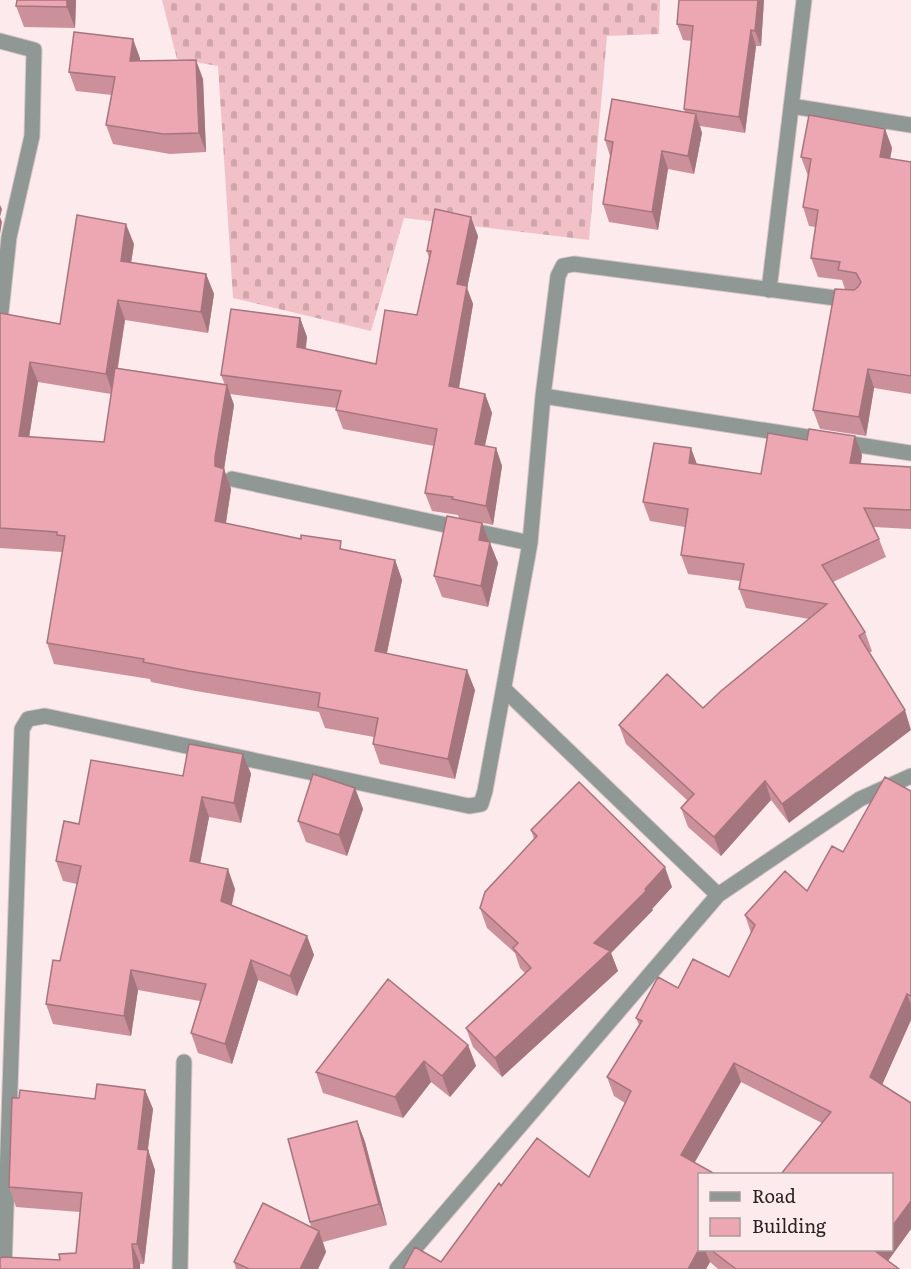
<svg xmlns="http://www.w3.org/2000/svg" width="911" height="1269" viewBox="0 0 911 1269" font-family="Literata,serif">
<style>
.cemetery{fill:url(#cemetery-stones)}
.lines{fill:none;stroke-linecap:round;stroke-linejoin:round}
.minor-casing{stroke:#d6c6c8;stroke-width:17}
.minor{stroke:#8f9895;stroke-width:15}
.wall{fill:#cb909a;fill-rule:evenodd}
.shaded-wall{fill:#a5757d}
.building{fill:#eca7b3;stroke:#a5757d;stroke-width:1.5}
</style>
<defs>
<pattern id="cemetery-stones" width="16" height="16" patternUnits="userSpaceOnUse" patternTransform="scale(1.5)"><rect width="16" height="16" fill="#f2c1c8"/><path d="M2 7V4a2 2 0 0 1 4 0v3zM10 15v-3a2 2 0 0 1 4 0v3z" fill="#d0a6ac"/></pattern>
</defs>
<rect width="100%" height="100%" fill="#fceaec"/>
<path class="cemetery" d="M162 0H660L659 34 607 36 589 240 404 218 371 331 233 298 218 66 177 59Z"/>
<g class="lines">
<defs>
<path id="minor" d="M0 41 34 50 32 136 9 237 0 321
M791 106 911 125
M769 290 804 0
M543 396 911 453
M530 543 543 396 558 276 563 266 574 264 851 300
M504 689 718 895
M4 1269 22 729 28 719 45 716 469 806 481 804 485 791 530 543 232 479
M180 1269 184 1062
M397 1269 718 895 860 799 911 776"/>
</defs>
<use href="#minor" class="minor-casing"/>
<use href="#minor" class="minor"/>
</g>
<path class="wall" d="M76 0 75 28 24 27 16 6Z
M679 0H764L761 46H756L745 133 700 126 702 133 694 174 668 169 658 230 609 222 603 204 610 156 605 140 685 112 684 109 692 41 683 40 677 24Z
M140 58V61L203 79 206 152 170 154 113 144 106 125 112 95 76 91 69 72Z
M885 129 892 148 890 159 911 162V394L874 388 866 436 820 429 813 410 854 290 845 289 842 280 818 277 811 258 816 227 809 226 803 207 808 176 801 157Z
M478 236 467 288 473 304 459 388 485 394 492 413 485 446 496 448 502 466 493 525 459 518 458 515 432 511 425 493 434 446 343 429 336 410 337 408 230 394 234 405 224 469 231 489 226 523 395 560 402 580 387 653 475 690 455 779 380 764 373 744 374 737 325 728 319 712 196 691 151 682 150 679 54 664 47 643 62 552 0 548V313L60 324 134 244 131 263 206 274 214 294 208 333 125 320 118 368 225 385 221 375 300 318 307 337 306 349 376 364 417 315 429 258 427 251ZM38 382 111 394 104 442 29 437Z
M862 455 861 464 911 467V529L874 527 879 539 886 557 833 582 865 632 872 651 869 653 789 823 771 800 721 856 688 827 681 808 687 800 626 744 619 725 703 708 809 619 746 608 739 589 740 581 688 574 681 555 685 527 650 521 643 502 697 464 761 474Z
M482 523 498 563 488 607 442 597 434 576Z
M243 754 251 774 241 823 209 817 200 863 235 889 232 905 307 936 314 955 297 996 258 980 232 1064 198 1053 191 1033 200 1001 138 990 131 1036 53 1024 46 1004 60 961 77 884 63 881 56 861 79 824 183 776Z
M885 777 911 791V1020L882 1085 911 1103V1229L888 1261 899 1269H718L710 1262 706 1269H403L415 1247 441 1262 499 1183 501 1186 537 1138 589 1177 625 1103 614 1096 607 1077 639 1025 636 1018 658 977 678 988 693 959 729 977 751 933 745 915 785 871 807 891 832 846 843 852ZM741 1082 822 1123 781 1174H891V1250H699V1174H715L694 1162Z
M355 788 363 809 347 856 306 842 298 821Z
M531 830 672 887 652 909 653 910 611 953 618 971 502 1077 473 1047 466 1028 525 973 520 968 515 953 487 928 480 908 534 839Z
M468 1045 476 1066 450 1097 431 1082 403 1118 323 1093 316 1072Z
M145 1090 153 1109 148 1150 155 1170 144 1264 60 1260 76 1253 80 1212 16 1207 9 1187 95 1099Z
M357 1121 365 1142 387 1225 323 1242 326 1252 318 1269H236L234 1262 311 1227 310 1222Z"/>
<path class="shaded-wall" d="M67 0H76L75 28 67 7Z
M758 0H764L761 46 755 31Z
M751 30 756 46 745 133 739 117Z
M133 39 140 58 137 80 130 61Z
M196 60 203 79 206 152 199 133Z
M696 114 702 133 694 174 688 156Z
M885 129 892 148 887 176 880 157Z
M662 151 668 169 658 230 652 212Z
M0 205 2 209 0 217 2 222 0 234Z
M471 217 478 236 467 288 473 304 456 405 449 386 457 284Z
M126 224 134 244 128 282 121 261Z
M206 274 214 294 208 333 201 312Z
M118 300 125 320 113 394 106 374Z
M300 318 307 337 303 366 297 347Z
M30 362 38 382 26 456 19 436Z
M868 369 874 388 866 436 859 417Z
M227 385 234 405 224 469 231 489 223 541 215 521V457Z
M485 394 492 413 481 463 475 444Z
M855 436 862 455 857 482 850 463Z
M496 448 502 466 493 525 486 506Z
M691 448 698 467 689 463Z
M482 523 498 563 488 607 481 586 479 540Z
M395 560 402 580 383 671 375 651Z
M467 670 475 690 455 779 448 759Z
M905 710 911 730 789 823 782 804Z
M243 754 251 774 241 823 234 803Z
M765 781 771 800 721 856 714 837Z
M355 788 363 809 347 856 339 835Z
M202 797 209 817 197 880 190 861Z
M665 867 672 887 652 909 653 910 611 953 618 971 502 1077 495 1058 594 943Z
M228 869 235 889 228 920 221 901Z
M307 936 314 955 297 996 290 976Z
M251 960 258 980 232 1064 225 1044Z
M131 970 138 990 131 1036 124 1016Z
M907 994 911 1004V1020L877 1096 870 1077Z
M468 1045 476 1066 450 1097 442 1076Z
M424 1061 431 1082 403 1118 395 1097Z
M734 1063 741 1082 688 1174 681 1155Z
M145 1090 153 1109 145 1169 138 1149Z
M357 1121 365 1142 387 1225 379 1204Z
M148 1150 155 1170 144 1264 137 1244Z
M911 1201V1229L882 1269 875 1251 876 1250H891V1228Z
M319 1231 326 1252 318 1269H300Z
M132 1244 140 1264V1269H134Z
M699 1250H705L710 1262 706 1269H688Z"/>
<path class="building" d="M17 0H67V7L16 6Z
M679 0H758L755 31 751 30 739 117 684 109 693 26 677 24Z
M74 32 133 39 130 61 196 60 199 133 163 134 106 125 115 77 69 72Z
M612 99 696 114 688 156 662 151 652 212 603 204 613 142 605 140Z
M809 115 885 129 880 157 911 162V376L868 369 859 417 813 410 835 289 854 290 858 287 861 282 856 273 838 270 840 262 811 258 818 210 803 207 811 159 801 157Z
M435 209 471 217 457 284 467 286 449 386 485 394 475 444 496 448 486 506 452 499 453 497 425 493 437 429 336 410 341 391 221 375 231 309 300 318 297 347 376 364 385 310 417 315 431 251H427Z
M77 215 126 224 121 261 206 274 201 312 118 300 106 374 30 362 19 436 104 442 115 368 227 385 215 457V466L224 469 215 521 301 539V535L341 541 340 549 395 560 375 651 467 670 448 759 373 744 378 718 318 707 320 693 189 671 143 662 144 659 47 643 65 536 57 535V532L0 528V313L60 324Z
M809 429 855 436 850 463 911 467V510L864 508 879 539 822 565 865 632 859 636 905 710 782 804 765 781 714 837 681 808 694 794 619 725 667 674 703 708 721 691 827 604 739 589 744 564 681 555 688 509 643 502 654 443 691 448 689 463 761 474 768 433 807 440Z
M447 516 482 523 479 540 490 542 481 586 434 576Z
M189 744 243 754 234 803 202 797 190 861 228 869 221 901 307 936 290 976 251 960 225 1044 191 1033 206 984 131 970 124 1016 46 1004 53 960 60 961 81 866 56 861 64 821 79 824 91 760 183 776Z
M313 774 355 788 339 835 298 821Z
M885 777 911 791V996L907 994 870 1077 911 1103V1201L891 1228V1174H781L831 1112 734 1063 681 1155 715 1174H699V1249L688 1269H403L415 1247 441 1262 499 1183 501 1186 537 1138 589 1177 631 1091 607 1077 642 1021 636 1018 658 977 678 988 693 959 729 977 755 925 745 915 785 871 807 891 832 846 843 852Z
M579 782 665 867 645 889 646 891 594 943 610 951 495 1058 466 1028 531 968 513 948 518 943 480 908 485 892 537 836 531 830Z
M388 979 468 1045 442 1076 424 1061 395 1097 316 1072Z
M97 1084 145 1090 138 1149 148 1150 137 1244H132L134 1269H0V1258L3 1257 60 1260 59 1254 76 1253 82 1193 9 1187 12 1098H19L20 1090 95 1099Z
M357 1121 379 1204 310 1222 288 1139Z
M263 1203 319 1231 300 1269H249L234 1262Z
M711 1250H876L875 1251 899 1269H736Z"/>
<rect x="698" y="1173" width="195" height="78" fill="#fceaec" stroke="#a89a9b" stroke-width="1.5"/>
<rect x="710" y="1192" width="30" height="9" fill="#8f9895" stroke="#a89a9b" stroke-width="1.5"/>
<text x="752" y="1203" font-size="18" fill="#292122">Road</text>
<rect x="710" y="1218" width="30" height="18" fill="#eca7b3" stroke="#a89a9b" stroke-width="1.5"/>
<text x="752" y="1233" font-size="18" fill="#292122">Building</text>
</svg>
